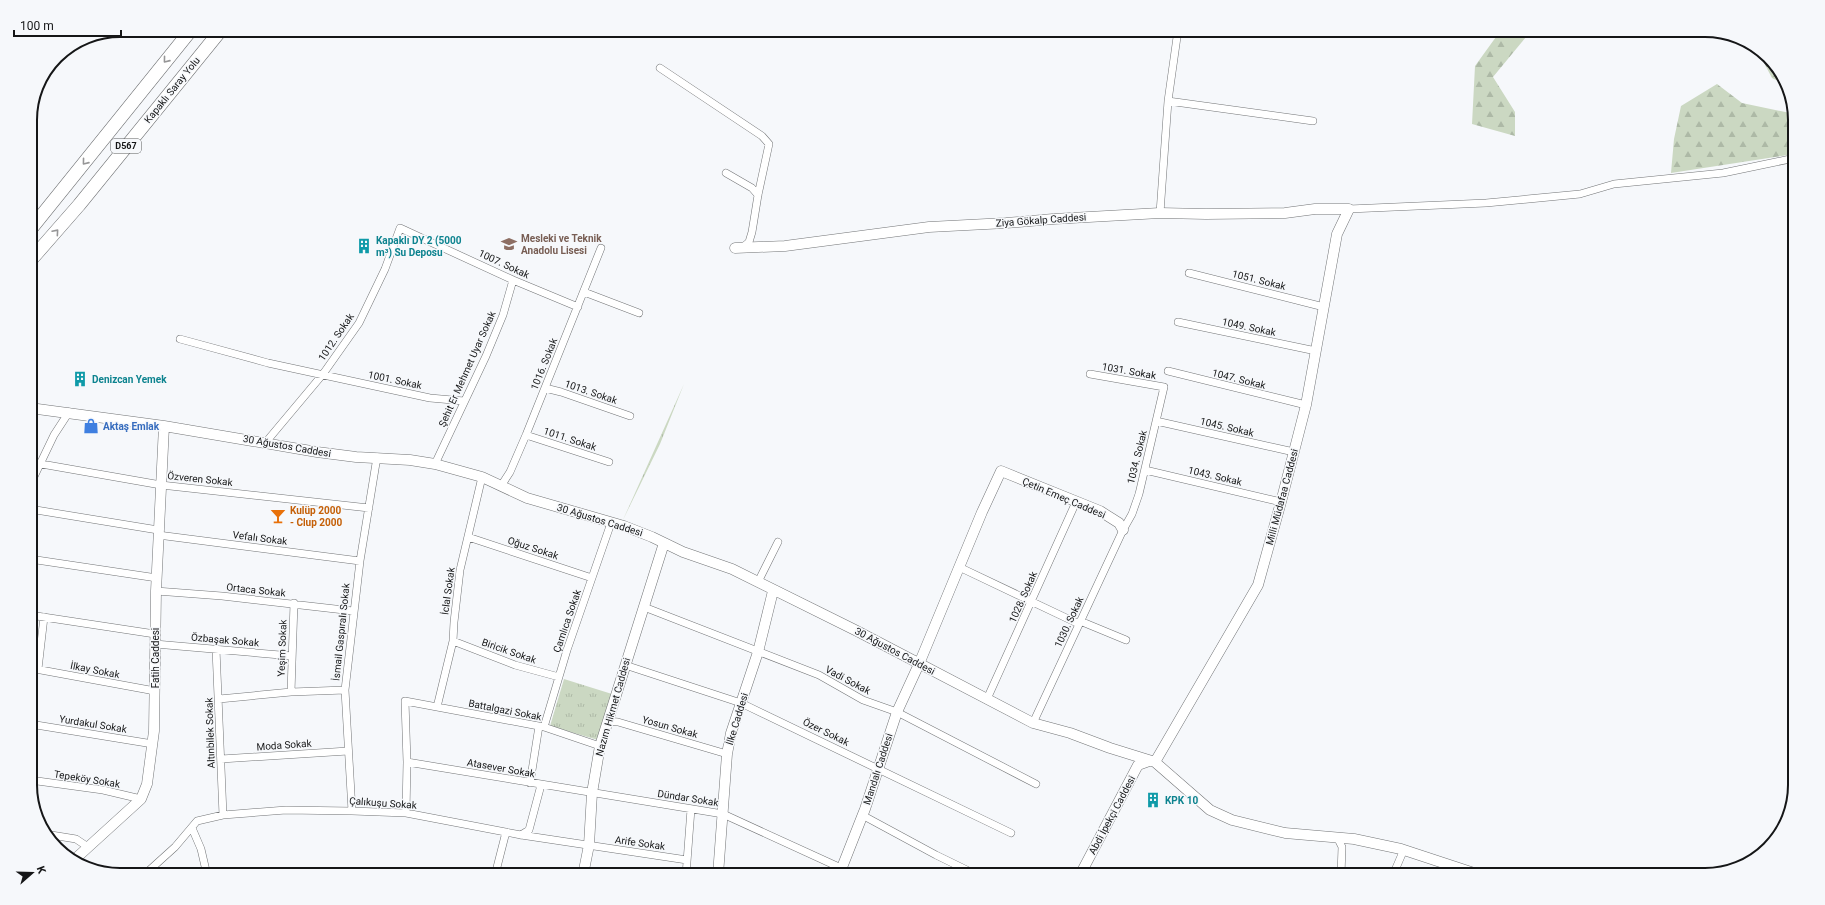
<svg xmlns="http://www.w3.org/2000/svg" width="1825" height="905" viewBox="0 0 1825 905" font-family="Roboto,sans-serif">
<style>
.grass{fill:url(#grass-tufts)}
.forest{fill:url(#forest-firs)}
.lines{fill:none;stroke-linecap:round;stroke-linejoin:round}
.street-casing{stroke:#727476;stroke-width:8}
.secondary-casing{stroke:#727476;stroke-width:11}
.highway-casing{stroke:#727476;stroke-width:14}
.street{stroke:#fff;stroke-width:7}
.secondary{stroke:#fff;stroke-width:10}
.highway{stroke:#fff;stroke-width:13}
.oneway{stroke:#969697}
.labels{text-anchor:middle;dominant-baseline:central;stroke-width:3;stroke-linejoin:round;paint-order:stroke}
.shield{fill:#f6f8fb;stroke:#585a5b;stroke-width:1}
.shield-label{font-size:9px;font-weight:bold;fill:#151617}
.street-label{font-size:10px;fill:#151617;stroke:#f6f8fb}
.education-label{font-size:10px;font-weight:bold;fill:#785e54;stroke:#f6f8fb;text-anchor:start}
.culture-label{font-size:10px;font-weight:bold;fill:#0d838f;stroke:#f6f8fb;text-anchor:start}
.shop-label{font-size:10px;font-weight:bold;fill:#366cbe;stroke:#f6f8fb;text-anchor:start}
.food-label{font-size:10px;font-weight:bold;fill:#c56008;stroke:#f6f8fb;text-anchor:start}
.rim{fill:none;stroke:#151617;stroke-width:2}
</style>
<defs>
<pattern id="grass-tufts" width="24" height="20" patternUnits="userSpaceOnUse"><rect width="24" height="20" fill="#cbd8c2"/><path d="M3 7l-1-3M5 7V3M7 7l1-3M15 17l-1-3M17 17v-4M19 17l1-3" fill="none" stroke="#adb9a6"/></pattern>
<pattern id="forest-firs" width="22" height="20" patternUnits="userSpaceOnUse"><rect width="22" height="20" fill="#cbd8c2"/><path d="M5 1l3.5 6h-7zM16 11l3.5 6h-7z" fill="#adb9a6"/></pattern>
</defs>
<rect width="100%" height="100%" fill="#f6f8fb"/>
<path class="grass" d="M684 384 660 444 622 522Z
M564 679 612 694 598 740 550 726Z"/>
<path class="forest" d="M1501 30H1541L1526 37 1493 77 1515 112V136L1472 124 1475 66Z
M1765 57 1780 70 1784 84 1772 78 1762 59Z
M1717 84 1742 103 1795 114V154L1671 173 1674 139 1681 106Z"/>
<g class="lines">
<defs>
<path id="street" d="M660 68 762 136 769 144 758 195 752 232 749 242 743 247
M1168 101 1313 121
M726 173 752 188 758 195
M1349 209 1486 203 1580 194 1614 184 1723 173 1795 158
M1160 213 1168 101 1178 30
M1189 273 1324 307
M584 292 639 313
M1178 322 1316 351
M180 339 268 363 430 398 464 401
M1168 371 1306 405
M545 388 561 392 630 416
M1156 421 1294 452
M526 435 609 462
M266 442 323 374 359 323 385 269 400 228 513 280 578 307
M30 462 161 485 369 508
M435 464 486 356 503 315 513 280
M1145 470 1281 502
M30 485 54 435 69 412
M501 486 510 472 526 435 601 248
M30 509 158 530
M158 535 360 561
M468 537 592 578
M30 559 157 578
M959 567 1079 624
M758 582 778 542
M156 591 222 596 353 611
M644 607 819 675 863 700 897 712 1036 784
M30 615 155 634
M1080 621 1126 640
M453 641 515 665 559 677
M155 644 292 656
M216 649 223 815
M625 665 741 703 1011 833
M30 668 155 691
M38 669 44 617
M291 692 294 603
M219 699 291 692 345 690
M987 699 1076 502
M437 707 453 641 454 622 460 570 482 477
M607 721 618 722 727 754
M1033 723 1123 530 1132 514 1139 494 1164 387 1090 374
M30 724 153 744
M544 727 567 650 611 523
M221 759 348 751
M407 762 723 814 841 868 851 875
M30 780 103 790 141 799
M530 783 539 726
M352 811 345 690 360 561 377 457
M406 813 407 762 405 701 544 727 600 746
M862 815 936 855 977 875
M192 828 201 849 207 875
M45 834 76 839 88 847
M521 835 529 830 541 785
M1337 837 1342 847 1341 875
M144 875 175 847 197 821 223 815 286 810 352 811 406 813 521 835 687 860
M495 875 506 832
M686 875 691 809
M1393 875 1402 854 1401 849
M1446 875 1448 864"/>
<path id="secondary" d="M735 248 785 246 929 227 1006 223 1053 219 1160 213 1206 214 1285 213 1315 209H1349L1337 234 1306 405 1281 502 1258 585 1155 762
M30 408 164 426 317 452 356 457 410 460 435 464 482 477 527 498 624 526 652 537 683 552 732 569 857 631 1033 723 1070 733 1110 748 1155 762 1210 810 1232 820 1285 833 1354 839 1401 849 1480 875
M74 860 141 799 147 784 154 731 156 591 164 426
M583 875 589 845 592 793 600 746 664 543
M718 875 727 754 731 733 758 652 773 591
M839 875 865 809 897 712 919 664 982 512 1001 471 1100 511 1119 523 1123 530
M1080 875 1138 765 1149 761"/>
<path id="highway" d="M30 230 191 30
M30 261 79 205 221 30"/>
</defs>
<use href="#street" class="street-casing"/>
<use href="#secondary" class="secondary-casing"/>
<use href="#highway" class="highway-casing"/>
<use href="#street" class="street"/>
<use href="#secondary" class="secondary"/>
<use href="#highway" class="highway"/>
</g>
<defs><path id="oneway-chevron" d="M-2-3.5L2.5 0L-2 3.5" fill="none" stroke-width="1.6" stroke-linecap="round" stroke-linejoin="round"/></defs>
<g class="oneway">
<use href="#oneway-chevron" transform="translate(166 60) rotate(129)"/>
<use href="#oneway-chevron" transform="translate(85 162) rotate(129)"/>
<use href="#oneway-chevron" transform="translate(56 232) rotate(-49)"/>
</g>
<defs>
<symbol id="school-bare" viewBox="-9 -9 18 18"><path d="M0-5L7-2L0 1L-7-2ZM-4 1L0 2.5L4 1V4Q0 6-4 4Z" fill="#8d6e63" stroke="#f6f8fb" stroke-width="2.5" paint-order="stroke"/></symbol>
<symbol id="building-bare" viewBox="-9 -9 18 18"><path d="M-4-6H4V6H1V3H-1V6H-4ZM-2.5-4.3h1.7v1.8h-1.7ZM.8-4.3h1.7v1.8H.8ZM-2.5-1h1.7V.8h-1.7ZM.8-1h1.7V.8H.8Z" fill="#0f9aa8" stroke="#f6f8fb" stroke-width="2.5" paint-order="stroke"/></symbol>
<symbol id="shop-bare" viewBox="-9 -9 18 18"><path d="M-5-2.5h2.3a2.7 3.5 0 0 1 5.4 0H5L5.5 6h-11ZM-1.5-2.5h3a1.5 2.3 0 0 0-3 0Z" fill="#3f7fe0" stroke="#f6f8fb" stroke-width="2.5" paint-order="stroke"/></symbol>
<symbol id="bar-bare" viewBox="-9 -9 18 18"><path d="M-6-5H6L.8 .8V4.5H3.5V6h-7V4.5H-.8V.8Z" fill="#e8710a" stroke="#f6f8fb" stroke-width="2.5" paint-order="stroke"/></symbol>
</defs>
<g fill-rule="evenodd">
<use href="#school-bare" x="498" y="233" width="22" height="22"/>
<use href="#building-bare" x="353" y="235" width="22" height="22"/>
<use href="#building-bare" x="69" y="368" width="22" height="22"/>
<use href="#shop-bare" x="80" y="415" width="22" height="22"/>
<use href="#bar-bare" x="267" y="505" width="22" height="22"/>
<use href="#building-bare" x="1142" y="789" width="22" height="22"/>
</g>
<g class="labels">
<rect class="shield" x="111" y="139" width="30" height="14" rx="3"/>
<g class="shield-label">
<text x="126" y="146">D567</text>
</g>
<g class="street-label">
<text transform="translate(172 90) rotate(-51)">Kapaklı Saray Yolu</text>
<text transform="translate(1041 220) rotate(-4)">Ziya Gökalp Caddesi</text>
<text transform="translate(504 264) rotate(25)">1007. Sokak</text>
<text transform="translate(1259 280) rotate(14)">1051. Sokak</text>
<text transform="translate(1249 327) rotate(12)">1049. Sokak</text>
<text transform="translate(336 337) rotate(-56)">1012. Sokak</text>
<text transform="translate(544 364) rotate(-68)">1016. Sokak</text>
<text transform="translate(467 369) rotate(-66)">Şehit Er Mehmet Uyar Sokak</text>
<text transform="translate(1129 371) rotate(10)">1031. Sokak</text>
<text transform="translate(1239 379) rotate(14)">1047. Sokak</text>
<text transform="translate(395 380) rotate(12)">1001. Sokak</text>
<text transform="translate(591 392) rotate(19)">1013. Sokak</text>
<text transform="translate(1227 427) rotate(13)">1045. Sokak</text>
<text transform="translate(570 439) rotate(18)">1011. Sokak</text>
<text transform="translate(287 446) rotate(10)">30 Ağustos Caddesi</text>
<text transform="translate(1137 457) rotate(-76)">1034. Sokak</text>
<text transform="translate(1215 476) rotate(13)">1043. Sokak</text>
<text transform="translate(200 479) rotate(6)">Özveren Sokak</text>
<text transform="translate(1282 497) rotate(-75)">Milli Müdafaa Caddesi</text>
<text transform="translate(1064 498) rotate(23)">Çetin Emeç Caddesi</text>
<text transform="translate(600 520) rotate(17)">30 Ağustos Caddesi</text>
<text transform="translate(260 538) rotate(7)">Vefalı Sokak</text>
<text transform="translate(533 548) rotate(18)">Oğuz Sokak</text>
<text transform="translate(256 590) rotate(6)">Ortaca Sokak</text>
<text transform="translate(448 591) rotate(-82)">İclal Sokak</text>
<text transform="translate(1023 597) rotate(-66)">1028. Sokak</text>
<text transform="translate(567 621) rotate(-71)">Çamlıca Sokak</text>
<text transform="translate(1069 622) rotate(-65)">1030. Sokak</text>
<text transform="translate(341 632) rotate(-84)">İsmail Gaspıralı Sokak</text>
<text transform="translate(225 640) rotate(5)">Özbaşak Sokak</text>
<text transform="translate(282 648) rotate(-88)">Yeşim Sokak</text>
<text transform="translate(509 651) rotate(19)">Biricik Sokak</text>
<text transform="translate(895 651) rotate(28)">30 Ağustos Caddesi</text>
<text transform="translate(155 658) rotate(-90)">Fatih Caddesi</text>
<text transform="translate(95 670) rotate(11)">İlkay Sokak</text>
<text transform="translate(848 680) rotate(28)">Vadi Sokak</text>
<text transform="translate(613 707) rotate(-74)">Nazım Hikmet Caddesi</text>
<text transform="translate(505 710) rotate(11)">Battalgazi Sokak</text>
<text transform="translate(737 719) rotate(-73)">İlke Caddesi</text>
<text transform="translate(93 724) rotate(9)">Yurdakul Sokak</text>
<text transform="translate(670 727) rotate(16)">Yosun Sokak</text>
<text transform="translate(826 732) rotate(26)">Özer Sokak</text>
<text transform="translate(210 733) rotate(-92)">Altınbilek Sokak</text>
<text transform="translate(284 745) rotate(-4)">Moda Sokak</text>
<text transform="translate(501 768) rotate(10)">Atasever Sokak</text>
<text transform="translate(878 769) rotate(-72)">Mandalı Caddesi</text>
<text transform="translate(87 779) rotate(9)">Tepeköy Sokak</text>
<text transform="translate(688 798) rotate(9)">Dündar Sokak</text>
<text transform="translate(383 803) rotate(4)">Çalıkuşu Sokak</text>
<text transform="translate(1112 815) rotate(-62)">Abdi İpekçi Caddesi</text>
<text transform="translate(640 843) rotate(8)">Arife Sokak</text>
</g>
<g class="education-label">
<text x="521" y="238">Mesleki ve Teknik<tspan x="521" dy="12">Anadolu Lisesi</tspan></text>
</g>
<g class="culture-label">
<text x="376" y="240">Kapaklı DY 2 (5000<tspan x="376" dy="12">m³) Su Deposu</tspan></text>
<text x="92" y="379">Denizcan Yemek</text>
<text x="1165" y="800">KPK 10</text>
</g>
<g class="shop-label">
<text x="103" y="426">Aktaş Emlak</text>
</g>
<g class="food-label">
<text x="290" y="510">Kulüp 2000<tspan x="290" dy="12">- Clup 2000</tspan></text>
</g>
</g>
<path d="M0 0H1825V905H0ZM120 37H1705A83 83 0 0 1 1788 120V785A83 83 0 0 1 1705 868H120A83 83 0 0 1 37 785V120A83 83 0 0 1 120 37Z" fill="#f6f8fb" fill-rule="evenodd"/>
<path class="rim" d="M120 37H1705A83 83 0 0 1 1788 120V785A83 83 0 0 1 1705 868H120A83 83 0 0 1 37 785V120A83 83 0 0 1 120 37Z"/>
<g transform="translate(32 873) rotate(70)" stroke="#f6f8fb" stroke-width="3" paint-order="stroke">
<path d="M0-3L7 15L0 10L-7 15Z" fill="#151617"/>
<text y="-6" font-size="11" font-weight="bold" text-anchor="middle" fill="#151617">K</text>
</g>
<path d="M14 30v6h107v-6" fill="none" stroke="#151617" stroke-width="2"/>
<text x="20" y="30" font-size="12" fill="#151617" stroke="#f6f8fb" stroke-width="3" paint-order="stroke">100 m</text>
</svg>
